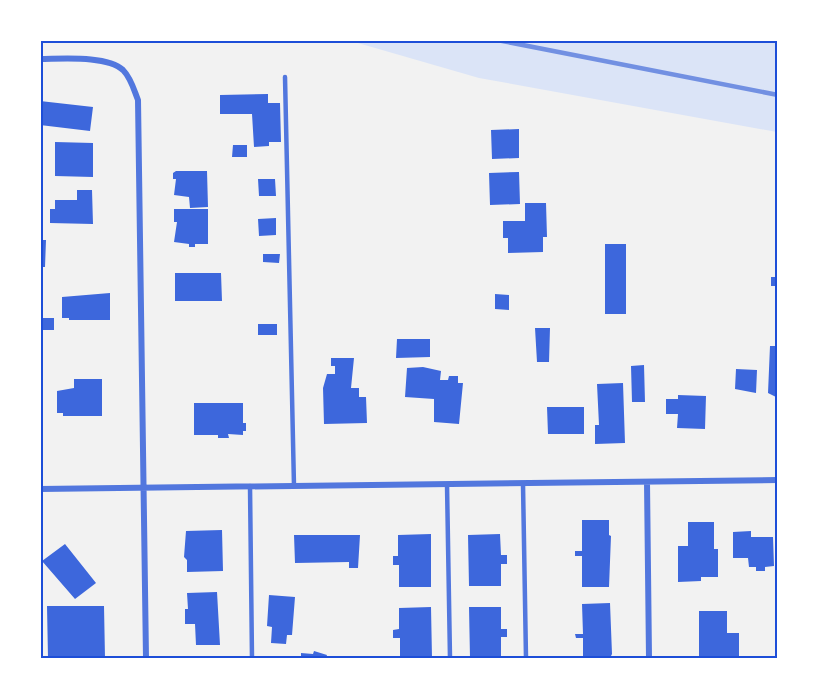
<svg xmlns="http://www.w3.org/2000/svg" width="818" height="699" viewBox="0 0 818 699" font-family="Barlow,sans-serif">
<style>
.green{fill:#dbe4f7}
.building{fill:#3d67dc}
.lines{fill:none;stroke-linecap:round;stroke-linejoin:round}
.service{stroke:#5277de;stroke-width:4.5}
.minor{stroke:#5277de;stroke-width:6}
.rail{stroke:#7290e2;stroke-width:4.5}
.neatline{fill:none;stroke:#1d4ed8;stroke-width:2}
</style>
<rect width="100%" height="100%" fill="#f2f2f2"/>
<path class="green" d="M351 41H777V132L479 78Z"/>
<path class="building" d="M268 94V103H280L281 142H269V146L254 147 252 114H220V95Z
M40 101 93 107 90 131 40 125Z
M519 129V158L492 159 491 130Z
M55 142 93 143V177L55 176Z
M233 145H247V157H232Z
M176 171H207L208 207 190 208 189 197 174 195 176 179H173V173Z
M519 172 520 204 490 205 489 173Z
M258 179H275L276 196H259Z
M77 190H92L93 224 50 223V209H55V200H77Z
M525 203H546L547 237H543V252L508 253V238H503V221H525Z
M174 209H208V244H195V247H189V244L174 242 177 222H174Z
M276 218V235L259 236 258 219Z
M40 240H46L45 267H40Z
M605 244H626V314H605Z
M263 254H280L279 263 263 262Z
M175 273H221L222 301H175Z
M771 277H778V286H771Z
M110 293V320H69V318H62V297Z
M495 294 509 295V310L495 309Z
M40 318H54V330H40Z
M258 324H277V335H258Z
M535 328H550L549 362H537Z
M397 339H430V357L396 358Z
M770 346H778V398L768 393Z
M331 358H354L351 388H359V397H366L367 423 324 424 323 388 327 374H335V366H331Z
M644 365 645 402H632L631 366Z
M423 367 441 371 440 380H448L449 376H458V383H463L459 424 434 422V399L405 397 407 368Z
M736 369 757 370 756 393 735 389Z
M74 379H102V416H63V413H57V391L74 388Z
M623 383 625 443 595 444V425H599L597 384Z
M678 395 706 396 705 429 677 428 678 414H666V399H678Z
M194 403H243V423H246V431H243V435L228 434 229 438H218V435H194Z
M547 407H584V434H548Z
M582 520H609V535L611 536 609 587H582V556H575V551H582Z
M688 522H714V549H718V577H701V581L678 582V546H688Z
M222 530 223 571 187 572V560L184 557 186 531Z
M751 531V537H773L774 566 765 567V571H756V567H749L748 558H733V532Z
M431 534V587H399V565H393V556H398V535Z
M500 534 501 555H507V564H501V586H469L468 535Z
M294 535H360L358 568H349V562L295 563Z
M65 544 96 583 75 599 42 561Z
M217 592 220 645H196L195 624H185V609H188L187 593Z
M269 595 295 597 292 635H287L286 644 271 643 272 627 267 626Z
M610 603 612 654 610 658H583V638H576L575 634H583L582 604Z
M47 606H104L105 658H48Z
M431 607 432 658H400V638H393V630L399 629V608Z
M469 607H501V629H507V637H501V658H470Z
M699 611H727V633H739V658H699Z
M314 651 327 655 326 658H301V653L313 654Z"/>
<g class="lines">
<path class="service" d="M285 77 294 486
M447 484 450 658
M523 484 526 658
M250 486 252 658"/>
<path class="minor" d="M40 59C61 59 107 55 123 70 131 78 134 90 138 100L146 658
M647 482 649 658
M40 489 778 480"/>
<path class="rail" d="M497 40 778 95"/>
</g>
<rect width="818" height="699" fill="none" stroke="#ffffff" stroke-width="84"/>
<rect x="42" y="42" width="734" height="615" class="neatline"/>
</svg>
